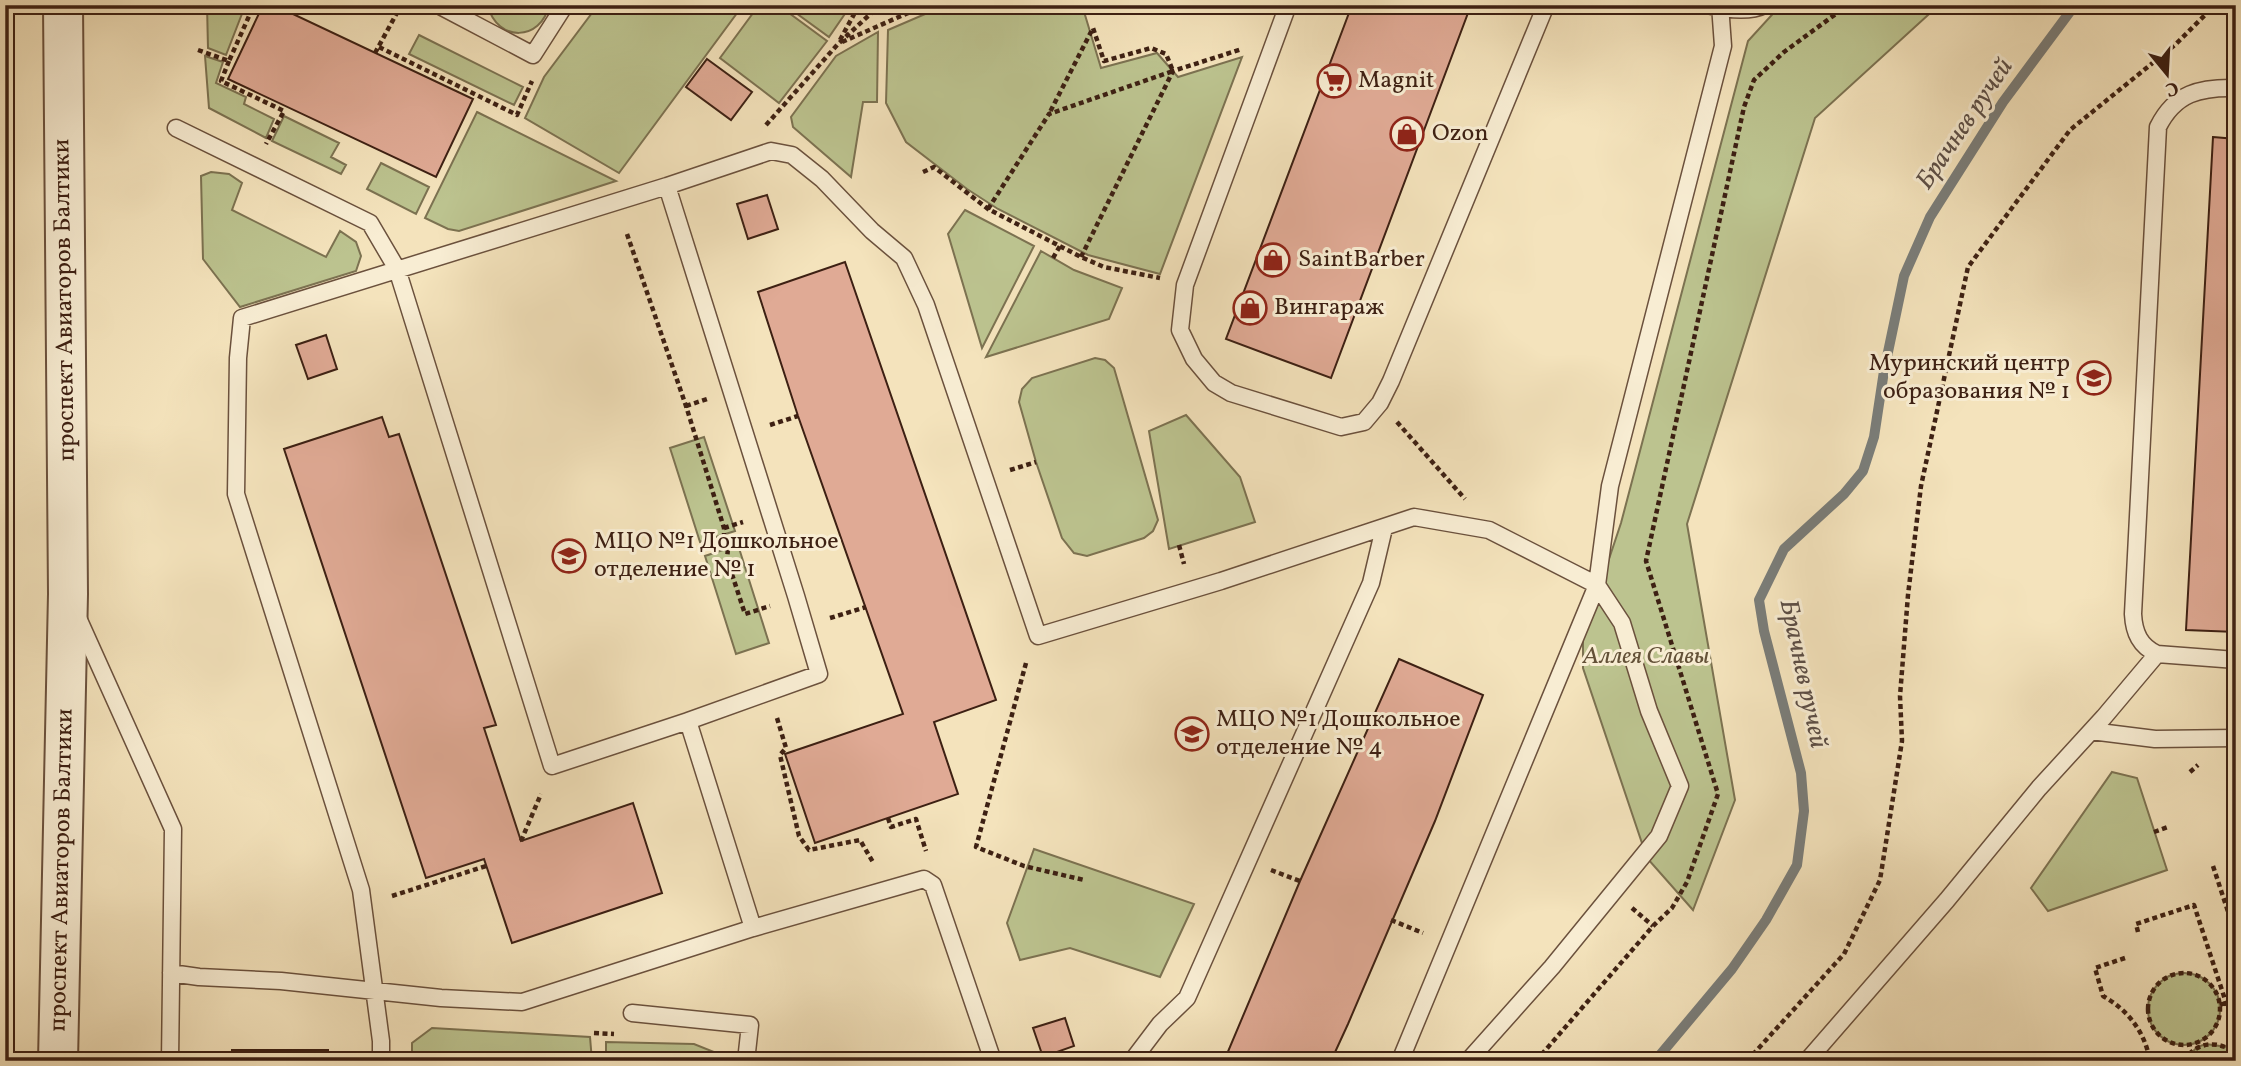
<svg xmlns="http://www.w3.org/2000/svg" width="2241" height="1066" viewBox="0 0 2241 1066" font-family="Vollkorn,serif">
<style>
.green{fill:#bcc38f;stroke:#7c7251;stroke-width:2}
.lines{fill:none;stroke-linecap:round;stroke-linejoin:round}
.stream{stroke:#7a7d79;stroke-width:10}
.building{fill:#e0aa95;stroke:#3d2013;stroke-width:2}
.service-casing{stroke:#6b513d;stroke-width:19}
.tertiary-casing{stroke:#6b513d;stroke-width:42}
.path{stroke:#3d2013;stroke-width:4.5;stroke-dasharray:5 3.5;stroke-linecap:butt}
.service{stroke:#f8edd3;stroke-width:16}
.tertiary{stroke:#f8edd3;stroke-width:38}
.labels{text-anchor:middle;dominant-baseline:central;stroke-width:6;stroke-linejoin:round;paint-order:stroke}
.poi-label{font-size:24px;fill:#3d2013;stroke:#f8edd3;text-anchor:start}
.street-label{font-size:24px;fill:#3d2013;stroke:#f8edd3}
.park-label{font-size:24px;font-style:italic;fill:#635138;stroke:#f8edd3}
.water-label{font-size:26px;font-style:italic;fill:#5c4e46;stroke:#f8edd3}
</style>
<rect width="100%" height="100%" fill="#f4e3bc"/>
<filter id="stains"><feTurbulence type="fractalNoise" baseFrequency=".00286" numOctaves="4"/><feColorMatrix values="0 0 0 0 .2 0 0 0 0 .09 0 0 0 0 .02 0 0 0 .5 -.17"/></filter>
<radialGradient id="worn" r=".72"><stop offset=".6" stop-color="#630" stop-opacity="0"/><stop offset="1" stop-color="#630" stop-opacity=".3"/></radialGradient>
<path class="green" d="M207 5 245 6 226 55 208 48Z
M549 5C541 42 497 42 488 6Z
M598 5H620V7L632 5H743L619 173 525 118 544 77Z
M759 5H778L827 41 779 103 720 58Z
M785 5H851L829 37Z
M946 5H1082L1101 68 1157 53 1178 77 1242 57 1160 274 1088 255 998 209 967 189 906 142 886 103 888 30Z
M1781 5H1939L1815 118 1687 524 1735 800 1693 910 1647 858 1583 668V637L1621 523 1748 41Z
M878 32 877 102H863L851 177 793 127 791 117 836 56Z
M419 35 523 87 514 105 409 54Z
M205 56 223 62 216 83 246 97 244 104 274 119 266 138 209 108Z
M477 112 616 181 459 231 448 229 425 218Z
M284 116 339 143 331 157 346 165 341 174 272 141Z
M381 163 429 187 416 214 367 189Z
M211 172 229 174 242 183 232 210 326 257 340 231 356 242 361 256 356 271 240 307 203 259 201 176Z
M965 210 1034 246 982 348 948 234Z
M1041 251 1074 270 1122 288 1109 319 986 357Z
M1095 358 1105 360 1114 368 1158 520 1153 531 1144 538 1087 556 1074 553 1062 538 1036 462 1019 402 1022 389 1032 378Z
M1186 415 1240 477 1255 522 1169 549 1149 431Z
M704 437 735 531 700 542 670 448Z
M738 545 769 643 736 654 705 556Z
M2112 772 2137 778 2167 870 2048 911 2031 888Z
M1034 849 1194 904 1160 977 1070 948 1020 960 1007 923Z
M2148 1009a36 36 0 1 1 72 0a36 36 0 1 1-72 0Z
M432 1028 590 1037 592 1061H412V1043Z
M606 1042 694 1044 714 1052 718 1061H606Z
M2206 1044 2227 1047 2236 1053V1061H2184L2197 1047Z"/>
<g class="lines">
<path class="stream" d="M1655 1061 1732 969 1766 920 1797 865 1804 811 1801 773 1764 631 1759 600 1784 549 1844 494 1863 471 1874 437 1884 371 1904 276 1930 217 2003 102 2075 5"/>
</g>
<path class="building" d="M263 5H274L473 99 436 177 228 79Z
M1352 5H1471L1331 378 1226 339Z
M707 59 752 92 731 120 686 87Z
M2213 137 2236 139V632L2186 630Z
M767 195 778 229 748 239 737 204Z
M845 262 996 700 934 722 958 794 815 843 785 754 903 714 798 416 758 292Z
M326 335 337 369 308 379 296 345Z
M382 417 389 437 399 434 496 725 484 728 521 841 633 803 662 893 512 943 484 859 426 878 284 449Z
M1399 659 1483 695 1435 821 1348 1024 1331 1061H1224L1300 881Z
M1065 1018 1074 1046 1043 1057 1033 1028Z
M232 1050H328V1061H232Z"/>
<g class="lines">
<defs>
<path id="service" d="M443 5 442 7 533 55 565 5
M1288 5 1185 285 1180 330 1194 359 1214 383 1231 393 1341 427 1364 422 1380 403 1391 381 1546 5
M1707 5C1724 9 1749 13 1764 5
M2236 88C2200 87 2175 93 2158 127L2133 614C2134 633 2140 646 2157 654L2236 660
M176 128 370 223 397 269 552 766 688 721 753 928
M667 186 796 596 819 674 688 721
M78 618 173 829 170 1061
M2091 731 2155 739 2236 738
M171 973 199 977 281 981 441 998 522 1002 753 928 924 879 933 885 993 1061
M632 1013 750 1025 746 1061
M381 1061V1041L361 890 236 494 238 358 242 318 667 186 771 151 792 155 822 179 872 231 904 258 926 305 1038 636 1221 581 1414 517 1489 530 1597 585 1622 623 1649 711 1680 786 1659 836 1552 967 1468 1061
M1132 1061 1160 1024 1187 998 1371 583 1384 528
M1400 1061 1597 585 1610 486 1723 46 1720 5
M1807 1061 1947 900 2039 788 2104 717 2157 654"/>
<g id="tertiary">
<path id="s1" d="M58 1061 68 594 63 5"/>
</g>
</defs>
<use href="#service" class="service-casing"/>
<use href="#tertiary" class="tertiary-casing"/>
<path class="path" d="M280 8 282 5
M840 40 859 5
M842 42 926 5
M379 47 517 115 532 81
M198 50 229 61 254 5
M375 53 398 11 407 5
M229 61 221 81 284 111 266 144
M766 125 838 44 880 5
M923 172 934 167 988 209 1081 257 1104 267 1160 278
M988 209 1049 114 1173 71 1166 54 1151 48 1104 61 1093 28 1049 114
M627 234 686 406 724 528V535L728 548 727 559 745 614 770 606
M1081 257 1173 71 1242 49
M1053 258 1060 246
M686 406 707 399
M1397 422 1465 499
M770 425 798 416
M1010 470 1036 462
M724 528 743 522
M1179 545 1184 564
M830 618 866 607
M1026 663 976 847 1024 866 1084 880
M777 718 786 748 780 755 799 836 809 850 860 840 874 864
M2190 772 2198 765
M888 818 891 827 916 819 926 851
M2154 832 2168 827
M521 841 541 794
M2213 866 2236 936
M1271 870 1300 881
M392 896 486 866
M1632 908 1653 926
M1391 920 1423 933
M2138 932 2136 924 2194 905 2236 1033
M2125 958 2095 968 2103 996C2128 1010 2145 1032 2150 1061
M2148 1009a36 36 0 1 1 72 0a36 36 0 1 1-72 0Z
M2220 1005 2236 999
M594 1033 614 1034
M1536 1061 1653 926 1672 908 1687 882 1718 794 1646 561 1744 107 1754 80 1784 52 1848 5
M1747 1061 1844 954 1880 880 1902 741 1900 696 1908 595 1921 486 1968 267 2070 130 2176 44 2208 12V5
M2184 1061C2196 1041 2218 1040 2236 1053"/>
<use href="#service" class="service"/>
<use href="#tertiary" class="tertiary"/>
</g>
<defs>
<symbol id="supermarket-ring" viewBox="-11 -11 22 22"><circle r="9.5" fill="#f8edd3" stroke="#8f2418" stroke-width="1.5"/><path d="M-6-5.5h2.5l.6 2H6L4.5 2H-2.5L-4.4-4H-6ZM-1.5 3.2a1.3 1.3 0 1 0 .1 0ZM3 3.2a1.3 1.3 0 1 0 .1 0Z" fill="#8f2418"/></symbol>
<symbol id="shop-ring" viewBox="-11 -11 22 22"><circle r="9.5" fill="#f8edd3" stroke="#8f2418" stroke-width="1.5"/><path d="M-5-2.5h2.3a2.7 3.5 0 0 1 5.4 0H5L5.5 6h-11ZM-1.5-2.5h3a1.5 2.3 0 0 0-3 0Z" fill="#8f2418"/></symbol>
<symbol id="school-ring" viewBox="-11 -11 22 22"><circle r="9.5" fill="#f8edd3" stroke="#8f2418" stroke-width="1.5"/><path d="M0-5L7-2L0 1L-7-2ZM-4 1L0 2.5L4 1V4Q0 6-4 4Z" fill="#8f2418"/></symbol>
</defs>
<g fill-rule="evenodd">
<use href="#supermarket-ring" x="1315" y="62" width="38" height="38"/>
<use href="#shop-ring" x="1388" y="115" width="38" height="38"/>
<use href="#shop-ring" x="1254" y="241" width="38" height="38"/>
<use href="#shop-ring" x="1231" y="289" width="38" height="38"/>
<use href="#school-ring" x="2075" y="359" width="38" height="38"/>
<use href="#school-ring" x="550" y="537" width="38" height="38"/>
<use href="#school-ring" x="1173" y="715" width="38" height="38"/>
</g>
<g class="labels">
<g class="poi-label">
<text x="1358" y="81">Magnit</text>
<text x="1432" y="134">Ozon</text>
<text x="1298" y="260">SaintBarber</text>
<text x="1274" y="308">Вингараж</text>
<text x="2070" y="364" text-anchor="end">Муринский центр<tspan x="2070" dy="28">образования № 1</tspan></text>
<text x="594" y="542">МЦО №1 Дошкольное<tspan x="594" dy="28">отделение № 1</tspan></text>
<text x="1216" y="720">МЦО №1 Дошкольное<tspan x="1216" dy="28">отделение № 4</tspan></text>
</g>
<g class="street-label">
<text transform="translate(65 300) rotate(-91)">проспект Авиаторов Балтики</text>
<text stroke="none"><textPath href="#s1" startOffset="191">проспект Авиаторов Балтики</textPath></text>
</g>
<g class="park-label">
<text x="1646" y="657">Аллея Славы</text>
</g>
<g class="water-label">
<text transform="translate(1965 124) rotate(-56)">Брачнев ручей</text>
<text transform="translate(1803 674) rotate(78)">Брачнев ручей</text>
</g>
</g>
<rect width="2241" height="1066" fill="none" stroke="#f4e3bc" stroke-width="28"/>
<rect x="7" y="7" width="2227" height="1052" fill="none" stroke="#3d2013" stroke-width="3.5"/>
<rect x="14" y="14" width="2213" height="1038" fill="none" stroke="#3d2013" stroke-width="2"/>
<g transform="translate(2167 74) rotate(162)" stroke="#f8edd3" stroke-width="5" paint-order="stroke">
<path d="M0-5L12 26L0 18L-12 26Z" fill="#3d2013"/>
<text y="-10" font-size="19" font-weight="bold" text-anchor="middle" fill="#3d2013">С</text>
</g>
<rect width="100%" height="100%" filter="url(#stains)"/>
<rect width="100%" height="100%" fill="url(#worn)"/>
</svg>
